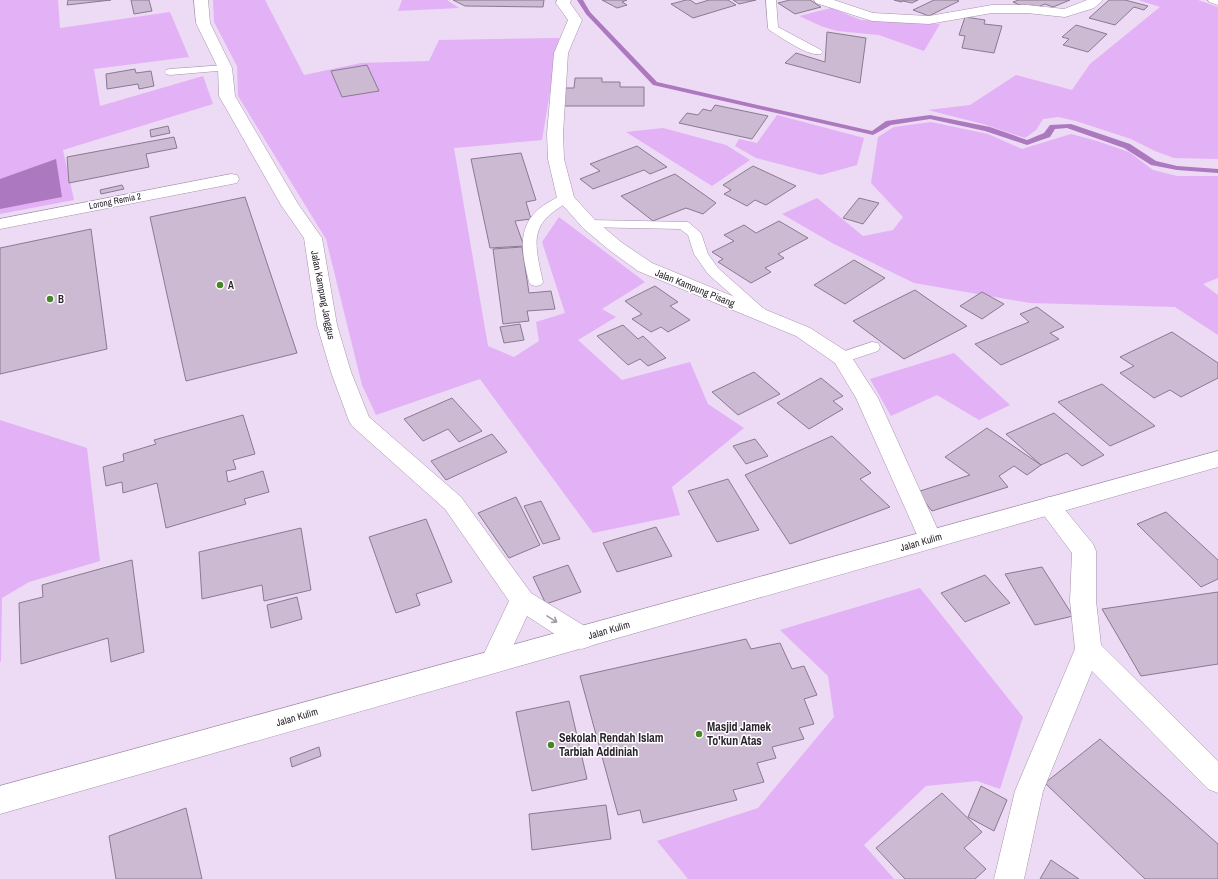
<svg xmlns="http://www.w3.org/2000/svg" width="1218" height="879" viewBox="0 0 1218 879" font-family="'Archivo Narrow',sans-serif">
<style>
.green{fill:#e3b1f5}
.water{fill:#ac78bf}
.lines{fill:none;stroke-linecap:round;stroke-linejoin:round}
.stream{fill:#ac78bf;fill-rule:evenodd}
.building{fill:#ccbad3;stroke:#8a7991}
.service-casing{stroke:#a594ac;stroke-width:1}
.minor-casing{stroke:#a594ac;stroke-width:1}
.primary-casing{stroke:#a594ac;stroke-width:1}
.service{fill:#fff;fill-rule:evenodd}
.minor{fill:#fff;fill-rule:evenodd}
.primary{fill:#fff;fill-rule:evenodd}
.oneway{stroke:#a09ca1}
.poi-dot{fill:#488728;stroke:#fff;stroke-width:1.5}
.labels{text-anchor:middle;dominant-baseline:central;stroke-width:3;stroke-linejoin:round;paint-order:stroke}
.far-street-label{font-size:9px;fill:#2b242e;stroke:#fff}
.poi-label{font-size:10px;font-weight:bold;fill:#2b242e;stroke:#fff;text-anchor:start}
.street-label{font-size:10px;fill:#2b242e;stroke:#fff}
.near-poi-label{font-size:12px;font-weight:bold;fill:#2b242e;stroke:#fff;text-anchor:start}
</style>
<rect width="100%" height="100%" fill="#eddaf4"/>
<path class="green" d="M0 0H58L60 28 170 12 189 57 94 69 100 106 203 76 213 104 63 150 74 200 0 214Z
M213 0H265L304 75 361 63 429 61 439 40 559 38 542 140 454 148 488 346 514 357 539 341 536 322 565 313 542 242 559 217 645 282 602 309 616 317 578 340 622 380 690 362 708 404 744 428 672 487 680 515 593 533 480 379 376 415 362 385 326 239 238 96 237 66 214 22Z
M402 0H447L459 8 398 11Z
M1138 0H1198L1218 7V159L1174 158 1155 151 1131 139 1076 121 1058 117 1043 119 1036 130 1025 138 983 124 928 110 970 105 1016 75 1072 90 1090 64 1160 7Z
M831 8 861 20 940 24 924 51 879 35 837 31 821 26 799 16Z
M777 115 864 138 857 165 821 175 756 158 735 146 739 139 757 143Z
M931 122 988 134 1022 149 1071 134 1097 141 1129 152 1153 170 1177 176H1218V278L1203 284 1218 295V335L1175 307 1030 303 914 283 834 244 782 214 817 198 863 236 893 230 903 217 871 183 878 137 894 127Z
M663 128 726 145 750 160 712 186 626 132Z
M954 353 1010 405 979 420 937 395 891 416 870 379Z
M0 420 87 448 100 561 29 582 2 598 1 661 0 662Z
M920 588 1023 717 1000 789 977 781 926 786 864 845 894 879H688L657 841 758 808 834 717 828 676 780 630Z"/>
<path class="water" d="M56 159 62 197 0 209V179Z"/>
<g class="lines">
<path class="stream" d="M577 0H583L590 12 657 82 872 131 886 121 930 115 990 127 1027 140 1044 133 1050 125 1071 124 1130 144 1156 161 1177 166 1218 169V173L1177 170 1151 165 1124 148 1067 128 1055 129 1050 137 1027 145 985 131 930 119 891 125 873 135 653 85 586 14Z"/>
</g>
<path class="building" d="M68 0H111L67 5Z
M131 0H149L152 11 134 14Z
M453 0H544L543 7 465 6Z
M602 0H627L622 2 627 5 617 8Z
M686 0H690L696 4 709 0H728L736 5 693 18 671 4Z
M733 0H756L739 4Z
M790 0H810L821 7 795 14 778 3Z
M894 0H918L912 3 903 1 901 2Z
M934 0H957L959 1 929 16 913 10Z
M1019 0H1070L1053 7 1045 4 1038 7 1032 5 1026 8 1013 2Z
M1109 0H1125L1148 6 1144 10 1134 7 1115 25 1089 18Z
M965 17 985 20 984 24 1002 26 994 53 962 48 965 36 959 35Z
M1076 25 1107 34 1088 52 1063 45 1069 39 1062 37Z
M827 32 866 38 860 83 785 63 796 53 825 62Z
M367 65 379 91 342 97 331 71Z
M135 69 136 73 151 71 154 86 139 89 138 84 107 89 106 74Z
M575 78H602V82H620V87H644V106H563L565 88H574Z
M715 105 768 116 752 139 679 123 687 113 698 115 703 109 711 111Z
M168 126 170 133 151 137 150 130Z
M174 137 177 148 146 154 149 167 69 183 67 157Z
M637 146 667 167 650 174 644 170 593 189 580 179 600 171 590 164Z
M521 153 536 200 526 202 531 219 515 221 524 246 490 248 471 159Z
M753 166 796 186 766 205 755 200 747 206 724 194 731 190 723 185Z
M675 174 716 203 703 214 686 208 653 221 621 196Z
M122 185 124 189 101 194 100 190Z
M245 197 297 353 186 381 150 217Z
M859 198 879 203 863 224 843 218Z
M779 221 808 238 778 254 784 258 765 268 771 272 751 283 718 262 723 259 712 252 734 241 724 235 744 225 756 233Z
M91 229 107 349 0 374V248Z
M522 247 529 293 551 291 555 309 527 311 529 321 503 324 493 249Z
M854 260 885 278 845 304 814 285Z
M655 286 678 302 670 306 690 320 668 332 661 327 651 332 632 319 642 314 625 301Z
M915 290 967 326 904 359 853 321Z
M982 292 1004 304 982 319 960 306Z
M1037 307 1064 327 1050 333 1059 339 1001 365 975 344 1029 322 1020 314Z
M520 324 524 340 504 343 500 327Z
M623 325 638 339 643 336 666 358 648 366 640 359 628 365 597 336Z
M1172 332 1218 363V378L1181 397 1170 390 1154 398 1120 373 1134 366 1120 357Z
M754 372 780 394 738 415 712 392Z
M821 378 843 396 833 401 843 409 809 429 777 403Z
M1102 384 1155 426 1110 446 1058 402Z
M452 398 482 431 459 442 448 429 423 441 404 419Z
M1054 413 1104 455 1082 466 1067 453 1041 465 1006 434Z
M243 415 255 454 233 460 236 469 226 471 228 482 263 471 269 492 244 499 246 504 166 528 157 483 123 493 122 482 106 486 103 467 124 461 123 454 156 444 154 440Z
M987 428 1041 465 1027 475 1014 466 999 476 1008 487 932 511 917 492 970 475 945 457Z
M492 434 507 452 446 480 431 461Z
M832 436 871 473 860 479 890 507 790 544 745 475Z
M755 439 768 456 746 464 733 446Z
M728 479 759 530 717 542 688 491Z
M516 497 540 545 509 558 478 513Z
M541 501 560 539 543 544 524 506Z
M1166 512 1218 560V579L1201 587 1137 524Z
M426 519 452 582 416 594 420 605 396 613 369 537Z
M656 527 672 556 617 572 603 543Z
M301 528 311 590 264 601 262 585 202 599 199 552Z
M132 560 144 652 111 662 108 638 21 664 19 603 43 597 42 585Z
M568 565 581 592 546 604 533 577Z
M1042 567 1073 616 1035 625 1005 574Z
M985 575 1010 603 965 622 941 593Z
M1218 592V664L1141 676 1102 609Z
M297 597 302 619 271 628 267 605Z
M746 639 751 649 780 643 792 669 804 666 817 695 804 699 814 724 799 728 804 739 772 747 776 758 757 763 764 782 733 790 737 800 643 823 640 810 618 815 580 676Z
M569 701 587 779 532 791 516 712Z
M1100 739 1218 844V879H1145L1045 783Z
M319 747 321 756 292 767 290 758Z
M981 786 1007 800 994 831 968 817Z
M942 793 982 832 964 848 986 869 975 879H905L876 848Z
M606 805 611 839 532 850 529 814Z
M186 808 202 879H116L109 836Z
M1051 860 1079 879H1040Z"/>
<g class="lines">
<defs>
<path id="service" d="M766 0H776L778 27 821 50 823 52 821 54C808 57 781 37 769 30L768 28Z
M1208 0H1218V5L1209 2Z
M225 65 229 66 231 68 229 70 170 75 166 74 164 72 166 70 170 69Z
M566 194 571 195 573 198 571 201C528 223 534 241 543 282L541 285 536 286 531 285 529 282C522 253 515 225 544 205 551 201 558 196 566 194Z
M589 220 688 222 701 233 708 254 718 268 772 316 769 319 764 321 759 319 708 274 694 254 688 235 680 229 584 227 582 224 584 221Z
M872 342 878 343 880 347 878 351 842 363 836 362 834 358 836 354Z"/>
<path id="minor" d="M194 0H208L210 23 232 68 235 96 298 204 322 238 337 325 351 372 369 417 461 497 531 593 591 630 595 638 591 646 582 649 573 646 527 616 502 670 493 673 484 670 480 662 509 601 445 509 352 426 349 421 331 372 317 325 304 238 281 205 219 96 218 68 196 23Z
M557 0H571L570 3 582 20 568 53 563 134 564 159 574 197 595 220 621 242 652 263 810 328 849 353 878 398 942 539 938 546 930 548 922 546 856 398 835 363 796 336 638 271 609 250 583 228 560 202 557 198 548 159 547 134 554 53 568 20 556 3Z
M814 0H834L873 13 929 16 992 5H1027L1064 9 1087 0H1103L1094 8 1065 17 1027 13H992L929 24 872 21 816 3Z
M231 174 237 175 239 179 237 183 0 229V219Z
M1049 497 1057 500 1093 544 1096 551V601L1101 645 1218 761V793L1208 789 1092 671 1043 791 1024 879H994L1015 791 1075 649 1070 601 1072 553 1037 506 1041 500Z"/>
<path id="primary" d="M1218 451V467L0 814V786Z"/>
</defs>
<use href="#service" class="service-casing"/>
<use href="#minor" class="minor-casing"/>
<use href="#primary" class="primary-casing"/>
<use href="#service" class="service"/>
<use href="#minor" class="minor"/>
<use href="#primary" class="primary"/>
</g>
<defs><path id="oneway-shaft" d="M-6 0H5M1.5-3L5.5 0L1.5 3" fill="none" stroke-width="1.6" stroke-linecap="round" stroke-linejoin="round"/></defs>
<use class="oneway" href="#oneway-shaft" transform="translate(552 619) rotate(32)"/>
<g class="poi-dot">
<circle cx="220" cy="285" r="4"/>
<circle cx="50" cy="299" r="4"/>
<circle cx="699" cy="734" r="4"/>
<circle cx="551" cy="745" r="4"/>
</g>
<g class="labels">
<g class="far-street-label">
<text transform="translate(115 201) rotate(-11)">Lorong Remia 2</text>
</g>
<g class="poi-label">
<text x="228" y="285">A</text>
<text x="58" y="299">B</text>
</g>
<g class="street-label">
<text transform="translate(695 288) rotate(22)">Jalan Kampung Pisang</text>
<text transform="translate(323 295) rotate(79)">Jalan Kampung Janggus</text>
<text transform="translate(921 542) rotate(-16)">Jalan Kulim</text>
<text transform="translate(609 630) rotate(-16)">Jalan Kulim</text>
<text transform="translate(297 717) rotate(-16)">Jalan Kulim</text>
</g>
<g class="near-poi-label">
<text x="707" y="727">Masjid Jamek<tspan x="707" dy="14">To'kun Atas</tspan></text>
<text x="559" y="738">Sekolah Rendah Islam<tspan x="559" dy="14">Tarbiah Addiniah</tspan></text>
</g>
</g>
</svg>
